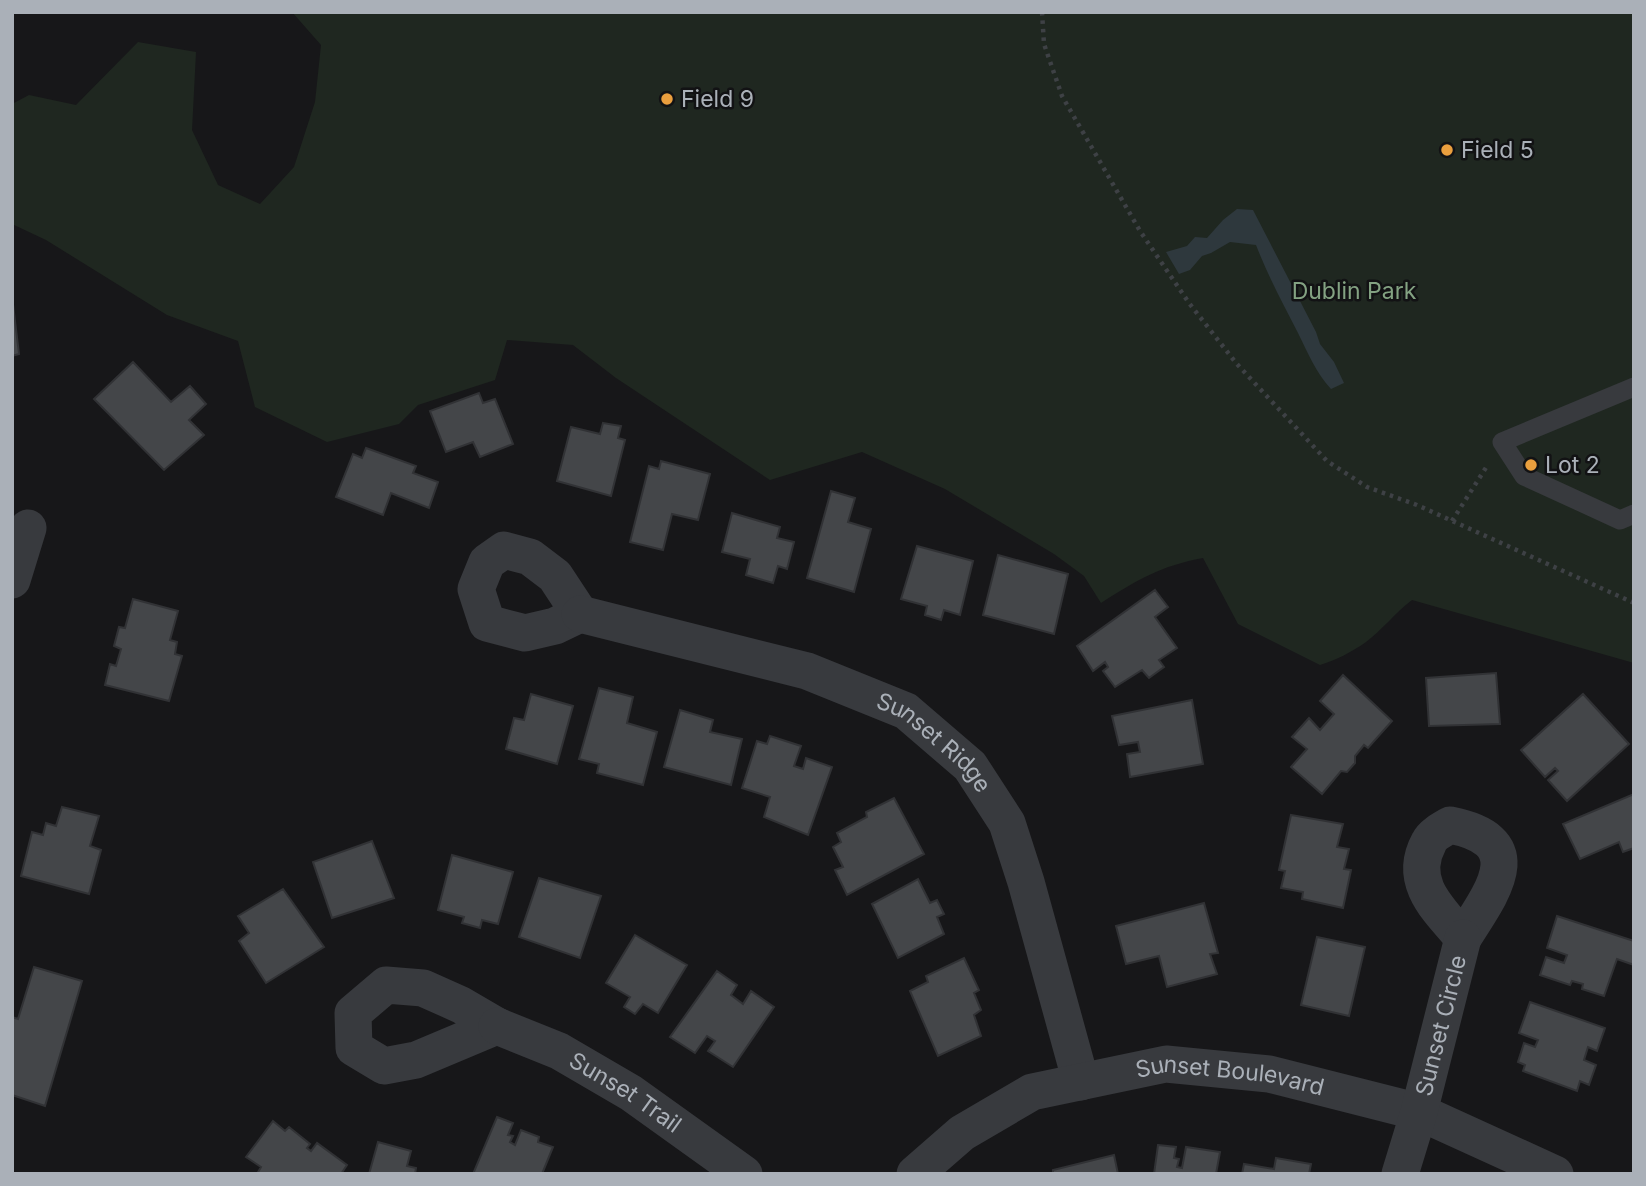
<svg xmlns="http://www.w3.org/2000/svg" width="1646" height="1186" viewBox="0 0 1646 1186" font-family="Inter,sans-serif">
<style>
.green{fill:#1f2720}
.water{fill:#2e383d}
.building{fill:#444649;stroke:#313235;stroke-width:2}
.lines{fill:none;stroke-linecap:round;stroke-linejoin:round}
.path{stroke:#3e4145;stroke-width:4.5;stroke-dasharray:3.5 5;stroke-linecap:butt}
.service{stroke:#383a3e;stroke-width:19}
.minor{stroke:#383a3e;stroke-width:37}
.poi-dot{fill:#ea9f3e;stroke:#121214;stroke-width:2.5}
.labels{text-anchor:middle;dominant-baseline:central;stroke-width:5;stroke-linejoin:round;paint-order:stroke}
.poi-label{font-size:23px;fill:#aab0b8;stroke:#121214;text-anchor:start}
.park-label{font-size:23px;fill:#83a282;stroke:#121214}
.street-label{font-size:23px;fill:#aab0b8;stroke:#121214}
</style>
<rect width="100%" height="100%" fill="#171719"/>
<path class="green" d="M292 12H1634V663L1412 600C1395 613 1382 630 1366 642 1352 652 1336 660 1320 665L1238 624 1203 558C1160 566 1137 580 1101 603L1084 576 1054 554 945 489 862 452 770 480 616 378 573 345 507 340 495 380 418 405 399 424 327 442 255 407 238 341 167 315 46 240 12 224V104L29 95 76 105 138 42 196 52 192 130 218 185 260 204 294 167 315 102 321 45Z"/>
<path class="water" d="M1237 209 1253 210 1316 332 1320 344 1334 362 1344 383 1331 389C1316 373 1308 353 1298 333 1283 304 1268 276 1256 245L1230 242 1211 253 1202 256 1190 270 1179 274 1166 252 1187 246 1195 237 1207 238 1223 220Z"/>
<path class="building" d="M12 296 19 354 12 356Z
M133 362 171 402 190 386 206 404 189 420 204 435 164 470 94 399Z
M479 393 483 403 495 399 513 444 480 457 473 442 446 452 430 411Z
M603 423 621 426 618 438 625 440 611 496 557 481 571 427 600 434Z
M366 448 416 466 413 473 438 482 429 508 391 493 383 515 336 497 353 454 362 458Z
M661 461 710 474 698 520 672 514 663 550 630 542 649 466 659 469Z
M831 491 855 498 848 522 871 529 854 592 807 578Z
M732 513 780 527 777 538 794 542 787 569 778 566 773 583 746 575 750 559 722 552Z
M917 546 973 561 960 615 944 610 941 620 925 615 927 606 901 599Z
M998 555 1068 574 1054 634 983 615Z
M1155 590 1168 607 1155 617 1177 648 1159 660 1164 667 1149 678 1142 670 1115 687 1103 671 1108 667 1105 662 1093 671 1077 646Z
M133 599 178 611 170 640 177 642 175 654 182 656 169 701 105 685 110 664 116 666 121 649 114 646 119 627 125 628Z
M1496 673 1500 724 1429 726 1426 678Z
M1343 675 1392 721 1368 748 1364 745 1355 756V763L1347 772 1341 771 1322 794 1291 767 1307 749 1292 737 1309 718 1320 730 1334 714 1320 701Z
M599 688 633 697 627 723 657 732 643 785 597 773 599 764 579 759Z
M531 694 573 706 557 764 506 749 514 718 524 720Z
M1583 694 1629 744 1567 801 1548 780 1558 771 1555 768 1545 777 1521 750Z
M1192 700 1203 764 1130 777 1127 754 1140 752 1138 742 1119 745 1112 716Z
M680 710 713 720 710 732 742 739 731 785 664 767Z
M770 736 801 746 794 766 803 769 806 758 832 767 808 835 764 817 770 797 742 788 757 741 767 744Z
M1634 794V848L1623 852 1619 842 1580 859 1563 824Z
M894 798 924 854 847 895 835 870 843 867 833 847 841 842 837 833 867 817 866 812Z
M62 807 99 816 90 846 101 850 89 894 21 876 32 832 43 835 46 823 56 826Z
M1291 815 1343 824 1337 847 1349 849 1344 869 1351 870 1343 908 1302 899 1303 892 1281 888 1285 871 1279 870Z
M372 841 394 898 332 918 313 862Z
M452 855 513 872 498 924 482 920 480 928 462 923 464 917 438 910Z
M539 878 601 896 580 958 519 937Z
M918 879 930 903 937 900 944 914 937 917 944 934 898 958 872 904Z
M283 889 324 947 266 983 239 941 249 933 238 916Z
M1204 903 1218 953 1210 954 1217 974 1167 987 1159 956 1126 964 1116 926Z
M1557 916 1634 941V965L1617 959 1604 996 1582 989 1583 984 1572 981 1570 985 1540 975 1546 957 1564 963 1567 955 1547 948Z
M635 935 687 965 658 1013 643 1004 635 1014 624 1007 630 997 606 983Z
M1317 937 1365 947 1349 1016 1301 1005Z
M964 958 979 990 974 993 981 1010 974 1015 981 1036 938 1056 910 991 928 982 926 976Z
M34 967 82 981 45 1106 12 1095V1017L18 1019Z
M717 971 737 985 731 995 743 1004 751 991 774 1007 733 1067 708 1051 715 1041 707 1036 695 1053 670 1037Z
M1530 1002 1605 1028 1597 1051 1588 1047 1584 1060 1596 1065 1589 1085 1580 1081 1577 1091 1523 1071 1525 1065 1518 1062 1524 1043 1535 1047 1538 1040 1519 1033Z
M497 1117 513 1123 508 1135 513 1136 510 1142 515 1145 521 1130 539 1137 538 1142 553 1147 542 1174H473Z
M273 1121 285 1131 289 1127 310 1144 307 1148 311 1151 317 1143 347 1165 341 1174H257L261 1167 246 1157Z
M378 1142 411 1151 407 1166 416 1168 415 1174H369Z
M1158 1145 1176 1147 1174 1158 1179 1159 1177 1167 1182 1168 1186 1147 1220 1152 1216 1174H1154Z
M1114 1155 1118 1174H1053V1170Z
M1276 1158 1311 1164 1309 1174H1242L1244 1164 1274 1169Z"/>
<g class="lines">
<path class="path" d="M1042 12 1044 44 1062 96 1140 231 1189 303 1236 363 1327 461 1367 487 1417 505 1634 603
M1452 521 1487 466"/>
<path class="service" d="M1634 387 1502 442 1524 476 1620 520 1634 514"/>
<g class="minor">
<path d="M504 550 530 557 555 576 580 614 555 626 525 633 487 623 476 589 487 562Z"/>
<path d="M12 580 28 528"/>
<path id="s1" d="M580 614 807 671 906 711 970 766 1007 823 1026 882 1081 1082"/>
<path d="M1450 825C1532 841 1493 891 1463 938 1439 910 1407 882 1429 842 1432 835 1443 829 1450 825Z"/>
<path d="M386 985 423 988 461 1005 497 1026 416 1060 384 1066 354 1048 353 1013Z"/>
<path id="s2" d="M497 1026 559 1051 631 1093 744 1174"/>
<path id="s3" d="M915 1174 962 1133 1032 1092 1166 1064 1269 1074 1419 1112 1555 1174"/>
<path id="s4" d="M1400 1174 1419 1112 1463 938"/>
</g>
</g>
<g class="poi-dot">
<circle cx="667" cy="99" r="7"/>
<circle cx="1447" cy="150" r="7"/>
<circle cx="1531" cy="465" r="7"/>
</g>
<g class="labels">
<g class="poi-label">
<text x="681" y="99">Field 9</text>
<text x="1461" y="150">Field 5</text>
<text x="1545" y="465">Lot 2</text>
</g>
<g class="park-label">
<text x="1354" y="291">Dublin Park</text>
</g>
<g class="street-label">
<text stroke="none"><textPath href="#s1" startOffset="382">Sunset Ridge</textPath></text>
<text stroke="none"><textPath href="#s4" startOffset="154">Sunset Circle</textPath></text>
<text stroke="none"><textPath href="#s3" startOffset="345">Sunset Boulevard</textPath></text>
<text stroke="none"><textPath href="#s2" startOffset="145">Sunset Trail</textPath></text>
</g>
</g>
<rect width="1646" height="1186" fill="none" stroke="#aab0b8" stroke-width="28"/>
</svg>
